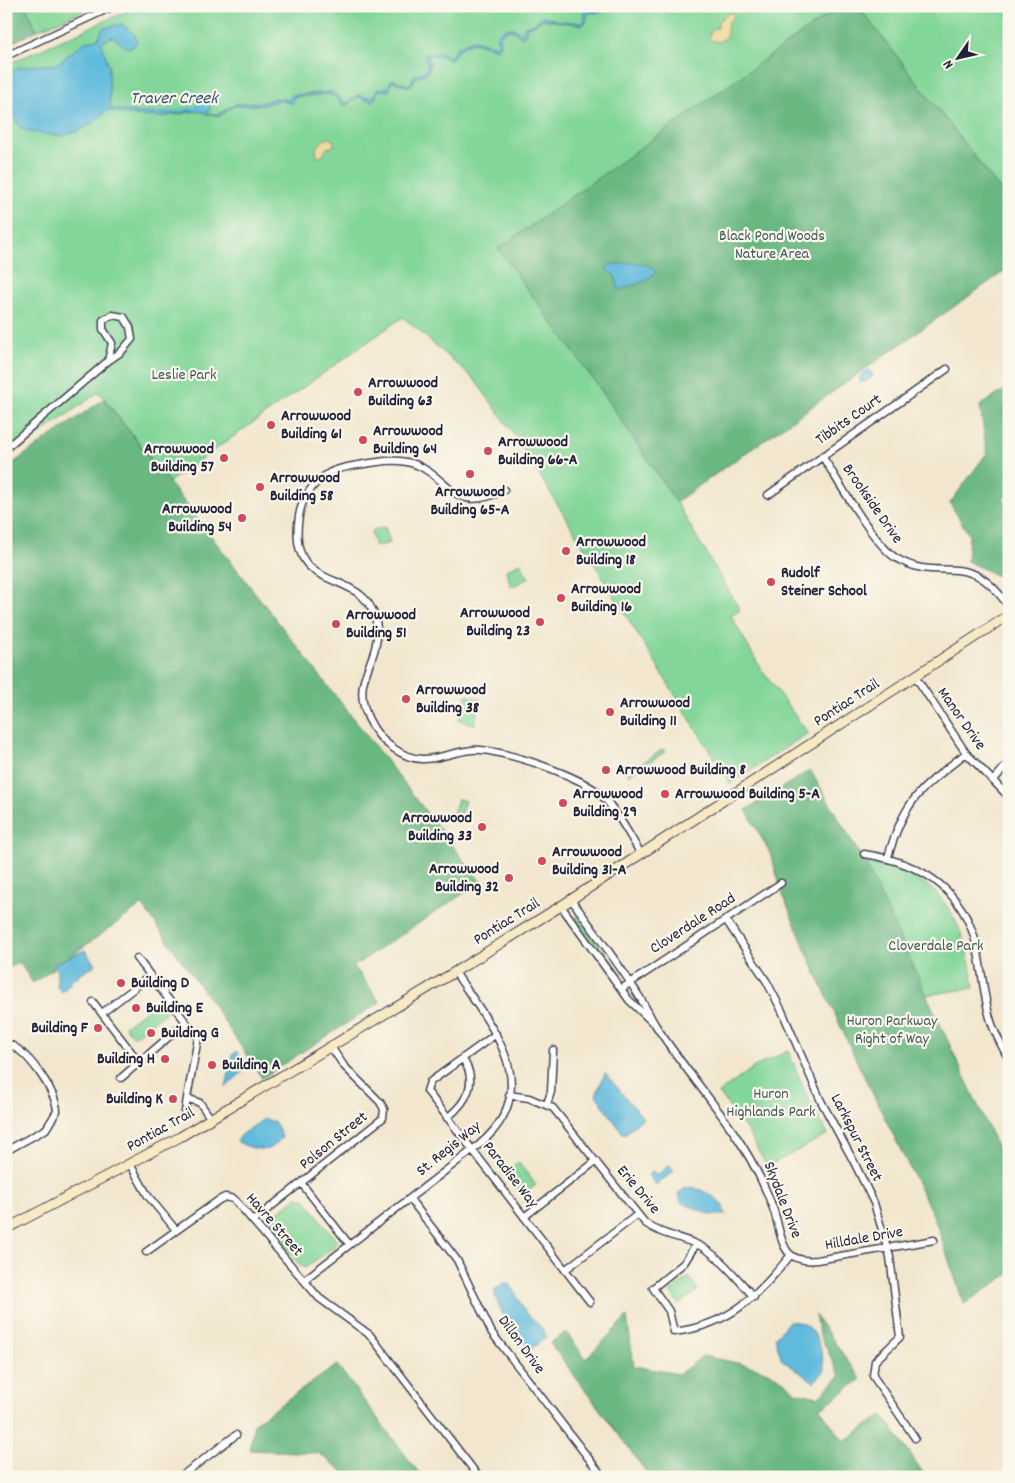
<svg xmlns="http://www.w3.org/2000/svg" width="1015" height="1483" viewBox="0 0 1015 1483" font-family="Dekko,sans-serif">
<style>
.green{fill:#82d699;stroke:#527c6a}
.forest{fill:#69b781;stroke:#466c5e}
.sand{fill:#eeda9e;stroke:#887e6c}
.water{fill:#5ebadc;stroke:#406e8c}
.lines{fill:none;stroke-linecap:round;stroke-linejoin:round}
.stream{stroke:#5ebadc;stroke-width:2}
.minor-casing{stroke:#414051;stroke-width:9}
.secondary-casing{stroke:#414051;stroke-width:11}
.motorway-casing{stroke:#414051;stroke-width:14}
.minor{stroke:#fff;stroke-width:6}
.secondary{stroke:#f6e9c3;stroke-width:9}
.motorway{stroke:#e9c769;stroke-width:11}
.poi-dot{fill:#d1495b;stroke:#fbf7ec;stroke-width:2}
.labels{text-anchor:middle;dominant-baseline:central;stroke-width:4.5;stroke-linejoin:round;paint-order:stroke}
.park-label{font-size:16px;fill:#3f5857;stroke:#fbf7ec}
.poi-label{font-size:16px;font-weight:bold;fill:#22223b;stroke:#fbf7ec;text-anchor:start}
.street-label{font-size:16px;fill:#22223b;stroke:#fbf7ec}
.water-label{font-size:18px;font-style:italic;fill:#375773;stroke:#fbf7ec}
</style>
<rect width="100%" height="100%" fill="#fbf7ec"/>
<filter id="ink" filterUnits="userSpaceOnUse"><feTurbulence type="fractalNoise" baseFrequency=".02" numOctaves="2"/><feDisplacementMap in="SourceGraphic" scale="10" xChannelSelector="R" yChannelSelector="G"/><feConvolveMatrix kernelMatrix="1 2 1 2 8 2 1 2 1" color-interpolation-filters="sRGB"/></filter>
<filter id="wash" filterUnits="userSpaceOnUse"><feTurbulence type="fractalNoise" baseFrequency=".0096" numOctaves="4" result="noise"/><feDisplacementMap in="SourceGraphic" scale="20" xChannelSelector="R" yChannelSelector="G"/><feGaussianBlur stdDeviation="1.12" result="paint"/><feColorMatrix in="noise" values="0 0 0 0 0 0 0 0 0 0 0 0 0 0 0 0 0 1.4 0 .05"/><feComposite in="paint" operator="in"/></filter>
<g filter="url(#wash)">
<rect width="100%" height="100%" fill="#f2e7ce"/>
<path class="green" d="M26 6H95L37 30Z
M138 6H840L499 249 601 390 676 502 740 610 731 616 761 669 808 733 730 784 516 437 475 380 403 317 169 482 99 392 6 458V65Z
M858 6H1009V201Z
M385 527 390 543 375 547 371 531Z
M520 563 529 578 511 587 506 570Z
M466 695 481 699 474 725 459 720Z
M663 749 665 752 628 775V773Z
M458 799 465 801 460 815 453 813Z
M865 863C941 872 964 918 974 988L926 995Z
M577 915 621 974 620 977H616L576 921Z
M158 1001 166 1012 133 1037 125 1026Z
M788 1051 809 1100 828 1134 767 1167 748 1132 719 1093 754 1067Z
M518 1162 536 1185 523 1195 505 1172Z
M297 1197 305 1199 337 1242 334 1247 305 1268 300 1266 265 1222Z
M689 1277 698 1290 679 1304 670 1292Z"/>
<path class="forest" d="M6 6H26L37 30 6 46Z
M840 6H858L1009 201V268L676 502 601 390 498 249Z
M1009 387V495L1003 499 1009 507V591L998 576 967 561 969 535 950 503 987 453 980 406Z
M104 399 481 882 354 966 380 1002 262 1078 212 1003 142 905 33 983 19 962 6 970V468Z
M810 770 865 863 1009 1172V1274L964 1304 934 1217 858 1064 810 960 784 898 770 853 746 810Z
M815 1315 861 1379 820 1409 844 1441 883 1415 926 1477H650L550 1343 566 1332 586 1359 627 1317 634 1366 679 1374 703 1356C733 1363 775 1366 795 1392L818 1397 840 1376 819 1333Z
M337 1365 422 1477H344L343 1471 318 1453 250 1450 254 1423Z"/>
<path class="sand" d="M729 13H733L734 17 728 22 726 38 718 42 710 40 709 35 713 29 718 28V21Z
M329 138 333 140 334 146 327 148 322 157H317L316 149 323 140Z"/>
<path class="water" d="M603 6H604L603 12 587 13V20L583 25 542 19 536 24 527 27 526 34 522 37 514 31 506 30 499 37 501 45 497 49 474 42 460 48 450 61 443 56 427 55 430 63 428 73 417 77 409 87 392 81 389 91 379 90 373 102 358 97 344 106 338 99 329 94 294 97 292 103 279 100 264 105 233 106 220 116 197 111 162 117 134 116 107 110 97 120 75 133 73 132 63 136 55 135 28 132 21 128 6 105V76L19 67 57 64 86 41 98 39 103 28 122 24 135 35 137 42 134 46 127 48 113 37 101 42 109 67 110 108C125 113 182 118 195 108 199 106 198 102 202 100L210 104V110L206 112 207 114H219L236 104 263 102 276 98 288 100 292 95 332 92 346 104 357 95 373 98 377 89 387 88 392 79 407 85 412 82 413 76 425 71 428 66 424 54 441 53 450 57 457 47 473 40 496 46 499 44 496 36 505 28H514L522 34 525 26 535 23 543 16 559 21 582 23 585 21 583 13 586 10 599 11Z
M616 264C628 264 649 260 656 272L645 281 619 290 615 276 606 269 609 265Z
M868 370 872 373 873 376 865 382H860V376Z
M85 950 95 965 74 979 62 992 57 987V971L54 964Z
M236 1051 248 1067 226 1087 233 1054Z
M605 1073 643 1118 624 1135 596 1095Z
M264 1119C277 1121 278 1126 282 1138 278 1141 273 1147 268 1149 260 1151 243 1146 237 1141L243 1133Z
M670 1165 674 1171 656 1185 648 1175 653 1171 657 1175Z
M693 1187C707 1193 724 1198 725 1215H712L682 1203 678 1195C683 1188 686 1188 693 1187Z
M504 1283 510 1284C517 1293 519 1304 526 1312 533 1321 543 1325 546 1337L532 1348C516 1342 497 1307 494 1290Z
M789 1321C794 1322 801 1322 805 1324 819 1332 823 1358 825 1371L814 1382 782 1360 775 1338Z"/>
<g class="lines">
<path class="stream" d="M156 113 196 108"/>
</g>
</g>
<g filter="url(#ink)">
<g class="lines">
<defs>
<path id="minor" d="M6 56 114 6
M6 448 108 361 121 352 132 339 130 327 124 317 112 315 103 320V329L112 343 108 361
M822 456C838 480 874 545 896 558 942 586 967 545 1009 607
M504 490C453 515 453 481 417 465 400 458 382 461 364 464 352 466 340 467 329 473 313 483 302 498 299 516 285 602 370 561 377 628 379 646 369 663 364 680 357 705 373 735 393 748 424 770 441 753 472 750 497 747 585 777 602 796 618 812 629 835 641 854
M768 495 947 369
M915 676 966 753 1009 797
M993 781 1009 762
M864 854C918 862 961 886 976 943 982 967 983 994 990 1018 994 1033 1002 1046 1009 1060
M888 857C905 798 920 790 966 753
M571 899C593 930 617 961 637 993 644 1003 649 1015 656 1026 698 1090 748 1136 774 1211 783 1239 780 1264 817 1260L934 1240
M561 906 629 1000 652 1022
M726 920 767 982 782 1011 821 1101 854 1162 874 1203 890 1257 900 1337 875 1361 873 1376 915 1438
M137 958 198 1038 187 1098 200 1103 211 1119
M621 989 781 883
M93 1002 139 1062
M102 1013 150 976
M496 1034 430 1082 427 1091 590 1302
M6 1043C27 1049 56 1091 57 1111L46 1129 6 1151
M121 1078 185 1023
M509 1095 529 1098 553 1108 645 1223C661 1235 678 1236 696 1244 719 1254 737 1279 754 1297
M547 1104 551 1092 553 1050
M185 1112 187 1098
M447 1118C467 1102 479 1081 462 1058
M130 1164 148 1196 176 1230
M302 1184 349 1244
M410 1199 457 1260 492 1333 603 1477
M524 1217 596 1161
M253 1221 383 1118 384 1109 380 1102 344 1066 331 1047
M696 1244 684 1263 653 1288 669 1311 674 1332C730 1325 756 1297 790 1256
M146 1252 219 1200 225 1197 234 1199 319 1298 370 1335 479 1477
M565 1270 637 1215
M304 1280 480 1144C547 1087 490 1026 455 972
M180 1477 236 1435"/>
<path id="secondary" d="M6 1229 180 1137 448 976 561 906 1009 615"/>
<path id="motorway" d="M1007 1477 1009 1475"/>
</defs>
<use href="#minor" class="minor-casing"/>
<use href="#secondary" class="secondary-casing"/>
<use href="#motorway" class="motorway-casing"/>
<use href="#minor" class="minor"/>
<use href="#secondary" class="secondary"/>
<use href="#motorway" class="motorway"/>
</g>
</g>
<g class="poi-dot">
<circle cx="358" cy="392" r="5"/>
<circle cx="271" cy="425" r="5"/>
<circle cx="363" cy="440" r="5"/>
<circle cx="488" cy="451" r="5"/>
<circle cx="224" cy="458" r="5"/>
<circle cx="470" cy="474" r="5"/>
<circle cx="260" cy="487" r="5"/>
<circle cx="242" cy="518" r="5"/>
<circle cx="566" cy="551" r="5"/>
<circle cx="771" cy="582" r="5"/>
<circle cx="561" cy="598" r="5"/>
<circle cx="540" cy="622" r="5"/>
<circle cx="336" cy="624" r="5"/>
<circle cx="406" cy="699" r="5"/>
<circle cx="610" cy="712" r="5"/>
<circle cx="606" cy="770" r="5"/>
<circle cx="665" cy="794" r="5"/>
<circle cx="563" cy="803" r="5"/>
<circle cx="482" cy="827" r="5"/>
<circle cx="542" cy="861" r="5"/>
<circle cx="509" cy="878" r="5"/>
<circle cx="121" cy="983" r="5"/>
<circle cx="136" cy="1008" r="5"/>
<circle cx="98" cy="1028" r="5"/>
<circle cx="151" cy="1033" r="5"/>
<circle cx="165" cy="1059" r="5"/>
<circle cx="212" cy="1065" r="5"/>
<circle cx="173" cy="1099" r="5"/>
</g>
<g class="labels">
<g class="park-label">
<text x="772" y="236">Black Pond Woods<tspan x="772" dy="18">Nature Area</tspan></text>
<text x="184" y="375">Leslie Park</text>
<text x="936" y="946">Cloverdale Park</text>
<text x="892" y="1021">Huron Parkway<tspan x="892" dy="18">Right of Way</tspan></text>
<text x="771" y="1094">Huron<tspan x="771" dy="18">Highlands Park</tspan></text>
</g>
<g class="poi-label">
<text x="368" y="383">Arrowwood<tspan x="368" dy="18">Building 63</tspan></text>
<text x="281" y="416">Arrowwood<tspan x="281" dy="18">Building 61</tspan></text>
<text x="373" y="431">Arrowwood<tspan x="373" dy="18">Building 64</tspan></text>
<text x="498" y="442">Arrowwood<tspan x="498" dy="18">Building 66-A</tspan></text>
<text x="214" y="449" text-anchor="end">Arrowwood<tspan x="214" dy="18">Building 57</tspan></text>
<text x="270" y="478">Arrowwood<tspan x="270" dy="18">Building 58</tspan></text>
<text x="470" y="492" text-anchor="middle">Arrowwood<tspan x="470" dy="18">Building 65-A</tspan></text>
<text x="232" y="509" text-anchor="end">Arrowwood<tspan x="232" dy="18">Building 54</tspan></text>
<text x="576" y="542">Arrowwood<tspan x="576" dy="18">Building 18</tspan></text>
<text x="781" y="573">Rudolf<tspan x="781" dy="18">Steiner School</tspan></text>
<text x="571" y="589">Arrowwood<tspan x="571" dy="18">Building 16</tspan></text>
<text x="530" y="613" text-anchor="end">Arrowwood<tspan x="530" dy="18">Building 23</tspan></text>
<text x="346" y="615">Arrowwood<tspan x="346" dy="18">Building 51</tspan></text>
<text x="416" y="690">Arrowwood<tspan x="416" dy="18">Building 38</tspan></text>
<text x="620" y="703">Arrowwood<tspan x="620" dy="18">Building 11</tspan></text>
<text x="616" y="770">Arrowwood Building 8</text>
<text x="573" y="794">Arrowwood<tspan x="573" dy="18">Building 29</tspan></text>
<text x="675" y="794">Arrowwood Building 5-A</text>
<text x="472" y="818" text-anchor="end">Arrowwood<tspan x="472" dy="18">Building 33</tspan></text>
<text x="552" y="852">Arrowwood<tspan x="552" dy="18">Building 31-A</tspan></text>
<text x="499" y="869" text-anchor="end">Arrowwood<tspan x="499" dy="18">Building 32</tspan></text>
<text x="131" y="983">Building D</text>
<text x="146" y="1008">Building E</text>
<text x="88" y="1028" text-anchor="end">Building F</text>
<text x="161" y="1033">Building G</text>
<text x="155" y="1059" text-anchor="end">Building H</text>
<text x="222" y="1065">Building A</text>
<text x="163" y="1099" text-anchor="end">Building K</text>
</g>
<g class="street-label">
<text transform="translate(849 420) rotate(-35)">Tibbits Court</text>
<text transform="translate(872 504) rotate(55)">Brookside Drive</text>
<text transform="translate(847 703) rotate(-33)">Pontiac Trail</text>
<text transform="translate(961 719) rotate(55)">Manor Drive</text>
<text transform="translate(507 922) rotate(-32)">Pontiac Trail</text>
<text transform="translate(693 924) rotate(-33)">Cloverdale Road</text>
<text transform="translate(161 1130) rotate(-29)">Pontiac Trail</text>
<text transform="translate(856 1138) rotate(63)">Larkspur Street</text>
<text transform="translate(334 1141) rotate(-39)">Polson Street</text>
<text transform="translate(449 1149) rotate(-39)">St. Regis Way</text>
<text transform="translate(510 1175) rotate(52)">Paradise Way</text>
<text transform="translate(638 1190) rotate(50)">Erie Drive</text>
<text transform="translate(782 1200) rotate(69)">Skydale Drive</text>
<text transform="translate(274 1225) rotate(49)">Havre Street</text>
<text transform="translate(864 1239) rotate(-10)">Hilldale Drive</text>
<text transform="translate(521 1345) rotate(54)">Dillon Drive</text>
</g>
<g class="water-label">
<text x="174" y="99">Traver Creek</text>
</g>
</g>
<rect width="1015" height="1483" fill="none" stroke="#fbf7ec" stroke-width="25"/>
<g transform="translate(958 58) rotate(236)" stroke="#fbf7ec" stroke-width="4" paint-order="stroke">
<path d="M0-4L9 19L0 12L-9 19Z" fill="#22223b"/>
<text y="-8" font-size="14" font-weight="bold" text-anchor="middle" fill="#22223b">N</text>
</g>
</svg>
